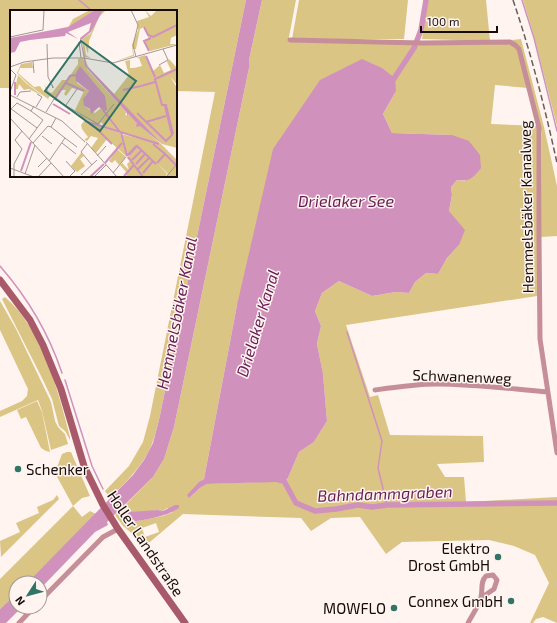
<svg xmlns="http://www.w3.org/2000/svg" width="557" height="623" viewBox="0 0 557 623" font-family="'Exo 2',sans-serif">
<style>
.green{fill:#dbc584;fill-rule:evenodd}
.water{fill:#d092bc}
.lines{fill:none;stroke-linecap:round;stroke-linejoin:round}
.stream{stroke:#d092bc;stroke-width:1.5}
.canal{stroke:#d092bc;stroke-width:5.5}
.street{stroke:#c58e98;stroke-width:5}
.secondary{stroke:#a85a6b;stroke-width:7}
.rail{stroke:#675d5b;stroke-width:1.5;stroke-dasharray:6 3;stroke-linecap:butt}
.poi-dot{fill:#317465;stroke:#fff4f0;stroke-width:1.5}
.labels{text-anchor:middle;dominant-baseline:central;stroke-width:3;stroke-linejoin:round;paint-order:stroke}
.street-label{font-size:15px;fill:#150c0a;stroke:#fff4f0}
.poi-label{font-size:15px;fill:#150c0a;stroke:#fff4f0;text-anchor:end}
.water-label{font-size:16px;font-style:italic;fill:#651c53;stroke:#fff4f0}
.inset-river{fill:none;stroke:#d092bc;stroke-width:2}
.inset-road{fill:none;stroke:#a19794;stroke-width:1}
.view{fill:#317465;fill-opacity:0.15;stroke:#317465;stroke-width:2}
.inset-edge{fill:none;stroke:#150c0a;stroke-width:2}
</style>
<rect width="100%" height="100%" fill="#fff4f0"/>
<path class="green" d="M0 0H246L159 420C157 427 155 436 152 444 143 466 126 482 110 498L105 491 129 466 143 442 150 416 215 92 176 91V11H11V88H0Z
M262 0H296L288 42 506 44 513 45 517 50 528 88 495 85 491 124 538 126 537 296 346 325 370 397 378 395 390 435 483 436 484 462 437 464 445 477H464L466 502 557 497V623L543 617 536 619 533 623H530L549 583 535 555 514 546 489 540 402 542 386 554 360 517 331 518 311 531 301 518 183 514 144 547 134 535 123 526 115 515 153 477 164 459 174 427 243 97 249 68V60ZM396 91 383 114 392 133 452 135 465 181 457 180 451 187 452 195 449 211 459 245 447 258 438 274 426 273 415 282 409 293 396 292 372 296 339 281 322 293 315 311 321 326 317 344 323 375 327 421 314 442 299 452 288 478 284 481 207 484 200 488 189 498 200 481 204 479 237 305ZM167 508 173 512 163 516 127 523 125 515 158 510 163 511ZM156 523 159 532 145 537 142 528Z
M299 0H408L404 39H292Z
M428 0H486L490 41 422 39Z
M523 0H557V126L534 36Z
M521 39 544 127 557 186V236L541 237 542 133 521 49 512 40Z
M5 297C43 330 58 390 70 437V440L65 431 59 426 52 399 43 380 2 299Z
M0 301 16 329 40 379 51 402 55 421 58 427 65 434 68 444 51 450 42 411 38 400 0 417V411L22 401 27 396 28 389 0 330Z
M37 401 42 412 50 452 46 451 41 448 26 417 21 419 17 410Z
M67 452H71L90 496 82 498 73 506 82 517 90 511 96 514 27 583H16V594L0 609V579L73 506 55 473 62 454Z
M57 495 59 499 1 557 0 541 20 532 16 523 39 513 37 507 53 500Z"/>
<path class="water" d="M246 0H262L249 60V68L243 97 174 427 164 459 153 477 107 522 108 525 95 532 40 589V583H27L133 475 144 460 153 443 159 420Z
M362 59 382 68 395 78 396 91 383 114 392 133 452 135 469 141 480 155 481 168C473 178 470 182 457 180L451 187 452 195 449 211 465 230 459 245 447 258 438 274 426 273 415 282 409 293 396 292 372 296 339 281 322 293 315 311 321 326 317 344 323 374 327 421 314 442 299 452 288 478 284 481 277 482 207 484 200 488 189 498 187 495 200 481 204 479 237 305 273 149 320 80Z
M175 505H179V508C165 518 144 519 127 523L125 515 128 514 129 512 158 510 163 511Z
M16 594V607H22L6 623H0V609Z"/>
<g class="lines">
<path class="stream" d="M79 0 92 11
M522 0 534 38 557 131
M0 266C27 297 49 334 62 373
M347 332 382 441 378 468 387 505
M65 380 92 466 103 489"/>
<path class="canal" d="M391 83 414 48 421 30 426 0
M279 480 284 481 296 503 315 511 336 509 358 505 372 507 387 505 557 503"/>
<path class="street" d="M290 40 422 43 510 42 515 45 519 49 539 128V237L540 339 557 453
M375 390C396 387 416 384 437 384 474 384 511 389 548 392
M40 601 103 537 118 529
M19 623 34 607
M468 623C472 615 479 606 481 597 483 589 480 582 486 576L493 575 497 580 494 589 481 598"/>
<path class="secondary" d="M0 280 30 320 43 345 61 389 84 466 103 505 118 529 185 623"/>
<path class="rail" d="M513 0C531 53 545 108 557 163"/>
</g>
<g class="poi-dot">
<circle cx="18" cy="469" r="4"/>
<circle cx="498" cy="557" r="4"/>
<circle cx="511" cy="601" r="4"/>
<circle cx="394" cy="608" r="4"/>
</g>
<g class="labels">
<g class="street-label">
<text transform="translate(526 207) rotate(-91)">Hemmelsbäker Kanalweg</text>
<text transform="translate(462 376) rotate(2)">Schwanenweg</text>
<text transform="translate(146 543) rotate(56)">Holler Landstraße</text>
</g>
<g class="poi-label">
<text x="26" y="469" text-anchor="start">Schenker</text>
<text x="490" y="548">Elektro<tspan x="490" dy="17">Drost GmbH</tspan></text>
<text x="503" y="601">Connex GmbH</text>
<text x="386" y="608">MOWFLO</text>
</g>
<g class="water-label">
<text x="346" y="200">Drielaker See</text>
<text transform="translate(176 313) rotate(-79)">Hemmelsbäker Kanal</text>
<text transform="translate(257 323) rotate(-73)">Drielaker Kanal</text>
<text transform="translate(385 493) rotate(-2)">Bahndammgraben</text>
</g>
</g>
<g transform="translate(10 10)">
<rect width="167" height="167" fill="#fff4f0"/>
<path d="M80 0H85L64 15 48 19 59 16 63 9ZM93 0H96L89 7 79 31 78 44 74 31 76 45 81 48 74 47 72 29 81 23 86 10ZM135 0 141 6 147 0H167V25L161 28 160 34H167L140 41 134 31 139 29 134 17 130 19 126 39H123L124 46 106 51 123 45 122 35 128 20 127 11 139 7ZM135 45 143 61 150 55 154 63 161 60 157 52 159 49 167 58V75L160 66 167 78V138L152 134 122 106 78 58 75 49 79 58 104 84 119 65 115 51 120 50V58H124L132 56 129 48H126ZM73 48 77 59 117 103 115 104 117 106 118 104 151 134 95 117 91 112 89 115 68 106 70 104 65 100 74 81 62 78 56 86 54 84 56 80H51L45 89 40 86 38 89 18 74 7 63 11 54 22 52 23 58H10L8 63 24 77 30 76 34 82 36 79 34 74 39 82 42 83 52 70H57L68 54V49ZM70 58 83 73 91 98 85 103 74 96V88L79 81 67 73ZM8 65 17 74 33 86 19 79 14 80 9 74 8 79H5ZM74 111 110 123 117 147 97 129 86 143 81 138 88 128 81 126 77 131 74 130 78 127 72 119 71 115ZM111 124 151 134 167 150V167H156L158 164 147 153 157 164 155 167H116L117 163 110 155 112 153 119 160 117 154 120 151 117 148 128 136 117 145ZM107 139 116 147 109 155 105 150 102 153 99 151ZM71 143 74 146 70 149 75 156 67 162 61 156Z" fill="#dbc584" fill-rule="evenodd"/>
<path d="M85 0H93L81 22 71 30 77 56 152 134 130 116 126 117 127 113 118 104 117 107V103L75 56 70 28 79 21 81 13 58 22 68 29 56 23 55 26 20 30 10 32 5 42 0 43V28L58 17ZM70 56 95 86 97 100 94 101 89 97 81 104 80 99 74 96 73 89 79 81 66 71 65 65Z" fill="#d092bc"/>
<path class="inset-river" d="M134 17 138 25 143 27 167 15M139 41 134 31 141 28M136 46 145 67M5 72V85M56 73 74 81M131 76 145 72M113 80 131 76M45 89 60 66 65 65M43 94 60 104M93 100 110 122M127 103 156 131 162 125 155 96M75 111 149 134M136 112 156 106M87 119 102 134M111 123 117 146M163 124 156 95H152L145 69 167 59M143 134 155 144M119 145 127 136 146 154M117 146 126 136M118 147 133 167M122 150 131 141M95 153 112 133M147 153 155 144 166 155M126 154 135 144M128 159 139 148M11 161 21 132M133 163 143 151M114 166 124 155M80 167 94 154"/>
<path class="inset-road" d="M121 0 128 15 123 35 126 47M23 22 33 20 34 0M0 27 23 22M69 32 71 48M37 34 38 67 43 77V78L42 75M23 51 24 63M149 55 158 50 153 39M0 57 14 52 43 48H74L103 53 167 35M0 59 6 65 0 82M0 85 52 111 75 132M7 87 10 82 21 81M56 95 67 79M26 97 32 87 27 84M0 98 27 118M1 99 7 93 21 101M36 102 44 89 88 114 104 94M0 108 54 167M32 126 42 134M55 128 67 137M19 129 33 110 21 101 24 96M76 132 107 167M23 133 38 116 41 117M52 133 66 144M77 134 71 142 82 155M87 146 96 136M39 151 55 128 41 117 46 108M56 151 65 161 59 167M28 157 37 148M0 158 24 167M103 163 116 147M15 164 25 135M71 165 87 150M4 167V154L12 139 5 130 12 121M28 167 41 153M84 167 96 155M156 167 167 154"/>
<path class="view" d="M71 31 126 71 90 121 35 81Z"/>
<rect width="167" height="167" class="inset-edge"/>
</g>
<g transform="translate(28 595) rotate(234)"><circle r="19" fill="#fff4f0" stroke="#a19794"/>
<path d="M0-3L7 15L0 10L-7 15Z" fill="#317465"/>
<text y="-6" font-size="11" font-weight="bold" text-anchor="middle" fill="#150c0a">N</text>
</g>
<path d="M421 26v6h76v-6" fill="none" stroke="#150c0a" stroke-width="2"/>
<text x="427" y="26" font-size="12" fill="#150c0a" stroke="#fff4f0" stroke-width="3" paint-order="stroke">100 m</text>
</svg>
